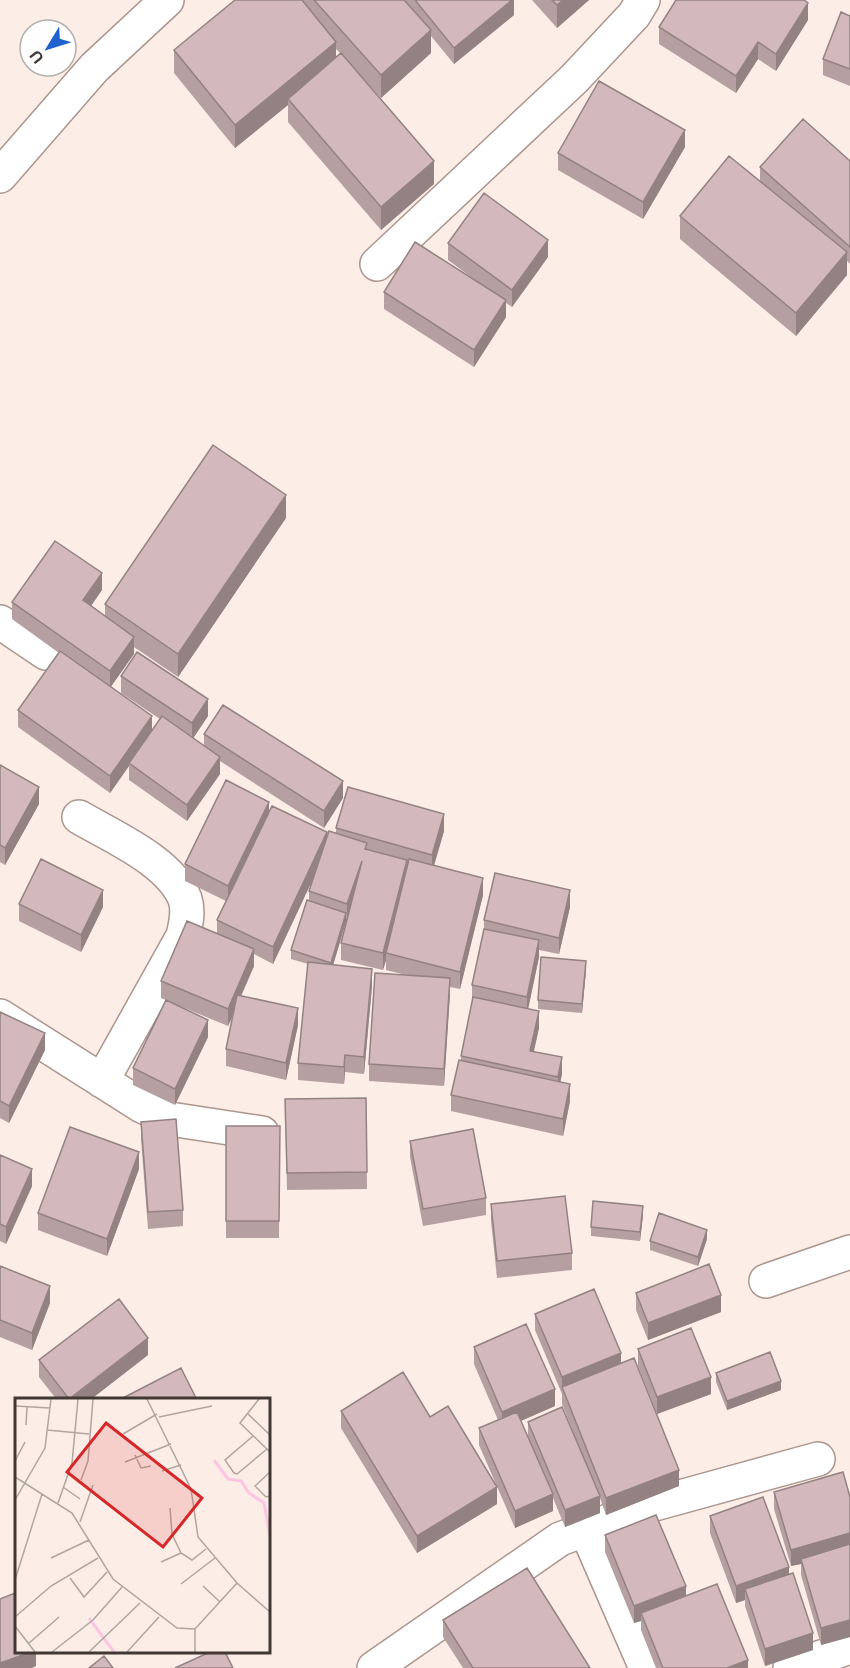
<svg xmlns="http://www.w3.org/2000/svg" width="850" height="1668" viewBox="0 0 850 1668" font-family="Arial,sans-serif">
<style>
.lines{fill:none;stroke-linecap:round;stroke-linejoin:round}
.minor-casing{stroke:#ac958d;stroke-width:36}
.tertiary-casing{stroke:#ac958d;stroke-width:36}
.minor{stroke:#fff;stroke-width:33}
.tertiary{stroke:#fff;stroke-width:33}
.wall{fill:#b59fa1;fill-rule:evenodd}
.shaded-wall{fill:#948283}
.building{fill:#d3b9bb;stroke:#948283;stroke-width:1.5}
.inset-river{fill:none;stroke:#fdc5e4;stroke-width:3}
.inset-road{fill:none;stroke:#b1a59f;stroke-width:1.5}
.view{fill:#d62828;fill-opacity:0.15;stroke:#d62828;stroke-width:3}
.inset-edge{fill:none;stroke:#413834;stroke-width:3}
</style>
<rect width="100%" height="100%" fill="#fcede7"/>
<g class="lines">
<defs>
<path id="minor" d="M377 264 574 79 634 15 643 0
M0 622 46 653
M79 817C113 837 170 861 185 899 189 911 186 924 183 936L102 1081
M0 1016 142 1106 170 1119 262 1133
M766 1281 850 1252
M586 1530 646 1668
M374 1668 560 1539 651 1505 818 1459
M790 1668 850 1647"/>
<path id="tertiary" d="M0 176 94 68 167 0"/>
</defs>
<use href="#minor" class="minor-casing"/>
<use href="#tertiary" class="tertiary-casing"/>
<use href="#minor" class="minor"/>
<use href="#tertiary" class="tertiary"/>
</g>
<path class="wall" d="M235 0H514V15L454 64 431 36V53L381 98 361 76 434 184 381 230 288 122V105L235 148 174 73V50ZM336 49 340 53 336 56Z
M532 0H589L557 28Z
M850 16V86L823 75V59Z
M808 20 776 71 758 59 736 93 659 44V27Z
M685 147 643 219 558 170V153Z
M850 161V264L847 261V275L796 336 680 239V216L760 181V167Z
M448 243 548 257 512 307 506 303V317L474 367 384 309V292L479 283 448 260Z
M286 518 178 677 134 647V654L111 686 152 730 160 719 121 693V676L208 716 193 738 204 746V734L343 798 324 828 220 761V774L187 821 129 780V766L110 793 18 727V710L59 653 12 619V602L102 590 91 606 105 616V604Z
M0 765 39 804 5 865 0 862Z
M269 811 327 836 336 833V828L444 831 434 866 483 895 460 989 450 987 444 1086 369 1081V1064L406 975 386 970V960L383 970 341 960V943L347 921H346L333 965 372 986 364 1074 345 1072 344 1084 298 1080V1063L308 964 291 959V950L309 901V891L311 883 273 964 254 954V966L241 996 298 1025 286 1080 226 1066V1049L233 1016 228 1026 170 1002 208 1037 175 1105 133 1085V1068L166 1000 161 998V981L217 934V920L226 901 185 881V864Z
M19 904 103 907 81 952 19 921Z
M570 907 559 954 539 950V957L528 1009 539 1028 534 1051 562 1074 560 1082 570 1101 563 1136 451 1111V1095L461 1061V1056L472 1001V985L484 929V920Z
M586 970 582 1013 538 1009V1000Z
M0 1012 45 1050 9 1123 0 1118Z
M366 1098 367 1189 287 1190 285 1099Z
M141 1122 183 1210V1226L148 1229 141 1139Z
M226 1126H280L279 1238H226Z
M410 1141 486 1198V1215L423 1226 410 1157Z
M0 1155 32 1186 6 1244 0 1241Z
M139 1169 107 1256 38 1230V1213Z
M491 1204 572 1253V1270L497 1278 491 1221Z
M643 1215 640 1241 591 1236V1227Z
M707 1239 698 1266 650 1250V1241Z
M0 1266 50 1303 32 1350 0 1337Z
M636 1293 721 1312 648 1340 636 1310Z
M535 1314 621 1364 679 1486 606 1515 600 1498V1513L565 1527 553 1498V1511L515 1528 479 1445V1428L498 1420 474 1364V1347L555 1406 521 1421 528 1436V1422L572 1429 562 1404V1394L535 1330Z
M638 1349 711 1394 657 1414 638 1366Z
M148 1355 90 1400H57L39 1377V1360Z
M716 1373 781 1390 727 1410 716 1382Z
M341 1411 430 1417 497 1504 417 1553 341 1428Z
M774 1492 850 1497V1637L821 1645 801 1575V1564L791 1566 774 1509Z
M710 1516 789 1574 813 1650 765 1666 745 1606V1600L736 1603 710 1533Z
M605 1535 686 1596 748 1668H656L641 1630V1621L634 1623 605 1552Z
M443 1620 590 1668H463L443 1637Z"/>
<path class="shaded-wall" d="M512 0H514V15L454 64V48Z
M563 0H589L557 28V5Z
M808 3V20L776 71V54Z
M431 30V53L381 98V75Z
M336 42V65L288 99V105L235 148V125Z
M758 42V59L736 93V76Z
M685 130V147L643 219V202Z
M434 161V184L381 230V207Z
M548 240V257L512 307V290Z
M847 252V275L796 336V313Z
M506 300V317L474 367V350Z
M286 495V518L178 677V654Z
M102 573V590L83 617V600Z
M134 637V654L110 688V671Z
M208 699V716L192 740V723Z
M152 716V732L129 763V766L110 793V776Z
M220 757V774L187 821V805Z
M343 781V798L324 828V811Z
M39 787V804L5 865V848Z
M269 802V819L228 903V886Z
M444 814V831L432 872V855Z
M327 832V849L273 964V947Z
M407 860V877L386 953V960L383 970V953Z
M362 861 347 921V904Z
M483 878V895L460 989V972Z
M103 890V907L81 952V935Z
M570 890V907L559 954V938Z
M346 913V922L331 972V963Z
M539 940V957L527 1014V997Z
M254 949V966L228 1026V1009Z
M586 961V970L582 1013V1004Z
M372 969V986L364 1074V1057Z
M450 978V995L444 1086V1069Z
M298 1008V1025L286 1080V1063Z
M539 1011V1028L530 1067V1051Z
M208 1020V1037L175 1105V1089Z
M45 1033V1050L9 1123V1106Z
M345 1055V1072L344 1084V1067Z
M562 1057V1074L558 1094V1077Z
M570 1084V1101L563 1136V1119Z
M139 1152V1169L107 1256V1239Z
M32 1169V1186L6 1244V1227Z
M643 1206V1215L640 1241V1232Z
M707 1230V1239L698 1266V1257Z
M50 1286V1303L32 1350V1333Z
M721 1295V1312L648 1340V1323Z
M148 1338V1355L90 1400H69Z
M621 1353V1370L562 1387V1377Z
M711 1377V1394L657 1414V1397Z
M781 1381V1390L727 1410V1401Z
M555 1389V1406L502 1429V1412Z
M679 1470V1486L606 1515V1498Z
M497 1487V1504L417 1553V1536Z
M553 1494V1511L515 1528V1511Z
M600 1496V1513L565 1527V1510Z
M850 1533V1550L801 1559V1564L791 1566V1550Z
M789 1567V1584L745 1589V1600L736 1603V1586Z
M686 1586V1603L641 1613V1621L634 1623V1606Z
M850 1620V1637L821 1645V1628Z
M813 1633V1650L765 1666V1649Z
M31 1652H36V1666L32 1668H0V1663Z
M748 1660V1668H727Z"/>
<path class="building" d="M235 0H302L336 42 235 125 174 50Z
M314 0H404L431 30 381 75Z
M415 0H512L454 48Z
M552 0H563L557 5Z
M676 0H804L808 3 776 54 758 42 736 76 659 27Z
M841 12 850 16V69L823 59Z
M341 53 434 161 381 207 288 99Z
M599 81 685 130 643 202 558 153Z
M803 119 850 161V247L760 167Z
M729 156 847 252 796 313 680 216Z
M484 193 548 240 512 290 448 243Z
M415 242 506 300 474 350 384 292Z
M213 445 286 495 178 654 105 604Z
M55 541 102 573 83 600 134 637 110 671 12 602Z
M60 651 152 716 110 776 18 710Z
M137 652 208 699 192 723 121 676Z
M223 705 343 781 324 811 204 734Z
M162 716 220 757 187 805 129 763Z
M0 765 39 787 5 848 0 845Z
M226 780 269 802 228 886 185 864Z
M348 787 444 814 432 855 336 828Z
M272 806 327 832 273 947 217 920Z
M329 831 367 843 365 849 407 860 383 953 341 943 362 861 347 904 309 891Z
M41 859 103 890 81 935 19 904Z
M409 859 483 878 460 972 386 953Z
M495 873 570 890 559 938 484 920Z
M307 900 346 913 331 963 291 950Z
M187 921 254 949 228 1009 161 981Z
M484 929 539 940 527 997 472 985Z
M541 957 586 961 582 1004 538 1000Z
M308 962 372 969 364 1057 345 1055 344 1067 298 1063Z
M375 973 450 978 444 1069 369 1064Z
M237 995 298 1008 286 1063 226 1049Z
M473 997 539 1011 530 1051 562 1057 558 1077 461 1056Z
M166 1000 208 1020 175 1089 133 1068Z
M0 1012 45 1033 9 1106 0 1101Z
M459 1060 570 1084 563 1119 451 1095Z
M366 1098 367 1172 287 1173 285 1099Z
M176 1119 183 1210 148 1212 141 1122Z
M226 1126H280L279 1221H226Z
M70 1127 139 1152 107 1239 38 1213Z
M473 1129 486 1198 423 1209 410 1141Z
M0 1155 32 1169 6 1227 0 1224Z
M565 1196 572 1253 497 1261 491 1204Z
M593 1201 643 1206 640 1232 591 1227Z
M659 1213 707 1230 698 1257 650 1241Z
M709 1264 721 1295 648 1323 636 1293Z
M0 1266 50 1286 32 1333 0 1320Z
M594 1289 621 1353 562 1377 535 1314Z
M119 1299 148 1338 69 1399 39 1360Z
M526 1324 555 1389 502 1412 474 1347Z
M691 1328 711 1377 657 1397 638 1349Z
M770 1352 781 1381 727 1401 716 1373Z
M634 1358 679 1470 606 1498 562 1387Z
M181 1368 197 1400H119Z
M403 1372 430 1417 448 1406 497 1487 417 1536 341 1411Z
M562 1407 600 1496 565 1510 528 1422Z
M517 1412 553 1494 515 1511 479 1428Z
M843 1472 850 1497V1533L791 1550 774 1492Z
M763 1497 789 1567 736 1586 710 1516Z
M656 1515 686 1586 634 1606 605 1535Z
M850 1544V1620L821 1628 801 1559Z
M527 1568 590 1668H473L443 1620Z
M793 1573 813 1633 765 1649 745 1589Z
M717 1584 748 1660 727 1668H663L641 1613Z
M15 1593 16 1597V1652H31L0 1663V1599Z
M210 1652H225L233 1668H175Z
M104 1656 113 1668H89Z"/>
<g transform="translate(15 1398)">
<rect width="255" height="255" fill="#fcede7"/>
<path class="inset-river" d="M199 62 213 81 226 83 234 95 249 105 255 138M74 220 99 254"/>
<path class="inset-road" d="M132 1 176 91 183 139 222 185 255 214M244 1 225 25 255 54M0 8 35 10M233 16 255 37M144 19 197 8M11 27 12 9M32 32 74 36M108 36 142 16M238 38 210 62 219 75 222 76 252 51M120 57 126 70 136 68M0 63 10 44M110 64 156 46M147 73 166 67M255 74 240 88 251 99 255 98M0 79 57 115 98 181 162 230 180 231 222 185M66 82 73 63 78 1M48 89 65 101M0 102 30 50 36 1M43 105 57 65 63 1M155 110 157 136 166 155 177 162 191 151M65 124 78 87M36 160 74 142M146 164 166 155M55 180 69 199 92 174M0 182 27 96M166 186 200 160M188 188 205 204M0 219 36 188 83 160M0 228 20 254M13 246 44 219M37 254 78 222 107 189M74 254 125 205M112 254 144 219M180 254V231"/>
<path class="view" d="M91 25 187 100 148 149 52 74Z"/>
<rect width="255" height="255" class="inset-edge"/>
</g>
<g transform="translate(48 48) rotate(232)"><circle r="28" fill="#fefefe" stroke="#b2afad" stroke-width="1.5"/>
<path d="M0-4.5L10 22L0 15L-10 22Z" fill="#1e62ce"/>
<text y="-9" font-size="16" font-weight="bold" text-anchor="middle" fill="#413834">U</text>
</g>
</svg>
